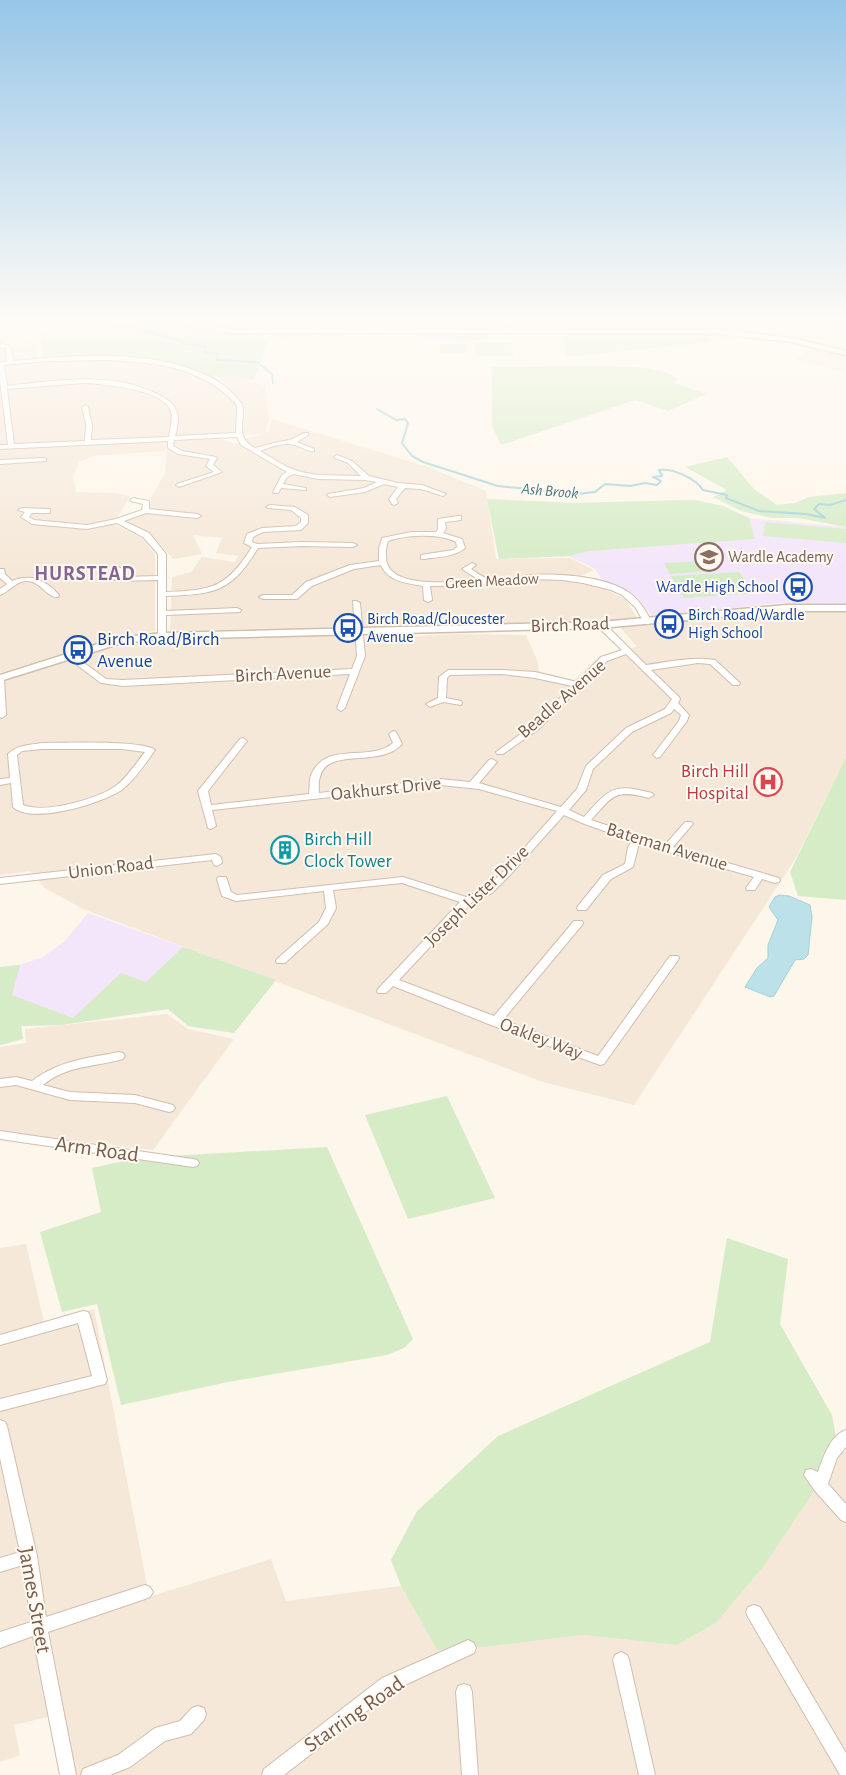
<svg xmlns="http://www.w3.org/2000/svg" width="846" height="1775" viewBox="0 0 846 1775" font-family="'Alegreya Sans',sans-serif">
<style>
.residential{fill:#f5e8d8}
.education{fill:#f3e6fa}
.green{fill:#d6ecc7}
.water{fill:#bde1e8;stroke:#a3d1da}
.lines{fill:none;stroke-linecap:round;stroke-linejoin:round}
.stream{stroke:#a3d1da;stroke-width:2}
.minor-casing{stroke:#d0beae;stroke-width:2}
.tertiary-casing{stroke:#d0beae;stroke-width:3}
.minor{fill:#fff;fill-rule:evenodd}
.tertiary{fill:#fff;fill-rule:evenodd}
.labels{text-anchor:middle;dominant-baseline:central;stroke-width:4;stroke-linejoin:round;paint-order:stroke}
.far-water-label{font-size:16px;font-style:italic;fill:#427a85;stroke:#fffaf1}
.far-education-label{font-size:16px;fill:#785e54;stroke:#fffaf1;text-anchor:start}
.far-street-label{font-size:16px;fill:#795c4c;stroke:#fffaf1}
.far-transit-label{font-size:16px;fill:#164399;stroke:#fffaf1;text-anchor:start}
.street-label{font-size:19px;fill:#795c4c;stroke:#fffaf1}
.transit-label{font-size:19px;fill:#164399;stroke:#fffaf1;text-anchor:start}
.health-label{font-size:19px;fill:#be3a42;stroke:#fffaf1;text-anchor:end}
.culture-label{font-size:19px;fill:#0d838f;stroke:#fffaf1;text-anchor:start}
.far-district-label{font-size:20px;font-weight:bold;letter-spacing:1px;fill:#856594;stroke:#fffaf1}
.near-street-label{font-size:22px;fill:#795c4c;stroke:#fffaf1}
</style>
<rect width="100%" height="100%" fill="#fdf6ea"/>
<path class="residential" d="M267 321H510L512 329 415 330 377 322 372 330H289Z
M554 321H771L846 337V372L793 359 819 345 796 339 739 331 738 339 711 342 709 331H558Z
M269 333H343L342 343H291Z
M19 334 37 346V360L0 363V336Z
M87 359 131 360 177 368 210 380 232 376 265 386 269 419 265 433 269 432 272 419 428 467 486 491 496 559 570 558 594 570 576 578 571 582 600 587 625 599 639 620 170 631 172 577 191 572 202 557 235 562 238 556 216 553 222 538 193 535 202 554 173 559 150 533 124 522 147 513 151 503 152 496 165 473 166 452 174 439 216 437 236 444 247 438 262 434 0 447V365Z
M167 439 165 451 93 456 79 462 73 477 76 492 115 493 130 496 116 519V525L143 539 155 555V631L113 638 0 673V449Z
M820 610 846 611V757L796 858 634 1105 543 1082 83 909 45 888 30 871 0 875V681L103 650 153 641 351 635 353 640 455 634 526 635 537 660 539 671 574 680 600 656 637 647 620 627 734 617 754 639 737 617Z
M167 1014 188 1029 234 1039 153 1150 0 1131V1047L26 1043 25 1029Z
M26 1244 44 1322 94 1309 147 1585 0 1633V1248Z
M846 1451V1775H73L64 1713 14 1725 20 1755 0 1762V1643L271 1559 286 1601 401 1586 437 1650 485 1647 582 1635 677 1645 716 1623 764 1566 839 1454Z"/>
<path class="education" d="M422 333H455L456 340 431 341 422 338Z
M487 499 572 503 694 500 723 506 749 518 846 527V604L783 603 652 616 636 596 606 585 595 569 569 556 499 559Z
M88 913 276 980 234 1033 188 1026 168 1009 61 1025 21 1026 23 1039 0 1045V967L20 965 43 957 65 941Z"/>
<path class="green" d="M24 321H157L217 331 251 332 269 340 253 381 233 376 211 378 197 372 131 359 43 360 40 336 50 329 31 326Z
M455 333H488L489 340H456Z
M568 333H709L711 342 567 357 563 336H568Z
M475 343H511L513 356H476Z
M440 344H466L467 353H440Z
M605 366C624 367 663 366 678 379L674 383 707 394 668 411 635 400 501 445 492 426V367Z
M727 457 754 489 777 505 795 503 809 497 846 493V527L798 518H771L741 511 713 497 727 490 685 467Z
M487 499 572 503 694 500 723 506 749 518 755 539 588 551 569 556 499 559Z
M765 522 846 529V543L763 536Z
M705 561 711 571 670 574 664 563Z
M739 572 754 593 684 598 671 576Z
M846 757V900L798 896 790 872Z
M183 947 276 980 234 1033 188 1026 168 1009 61 1025 21 1026 23 1039 0 1045V967L20 965 12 995 73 1018 121 973 146 982Z
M447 1096 495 1198 408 1219 365 1115Z
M327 1147 413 1339 404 1348 387 1355 228 1382 121 1405 97 1304 62 1312 40 1232 101 1212 92 1168 137 1158Z
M727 1238 788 1259 780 1324 832 1415 839 1454 764 1566 716 1623 677 1645 582 1635 485 1647 437 1650 401 1586 391 1560 417 1511 498 1436 710 1342Z"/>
<path class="water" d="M779 895 789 896 810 905 812 917 808 955 804 959 795 960 774 996 770 997 745 987 757 968 768 958V945L778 920 769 907 775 897Z"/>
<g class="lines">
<path class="stream" d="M73 321 128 326 181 341 184 344 204 346 205 352 219 354 216 360 257 362 272 374 273 383
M377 409 396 420 405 419 408 423 402 443 412 456 423 462 498 486 577 494 595 492 605 484 630 486 645 483 657 485 661 481 653 477 662 476 659 470C673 468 695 478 703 490L727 495 726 498 759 511 806 514 825 518 814 509 819 504 830 505 846 500"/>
<defs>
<path id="minor" d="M253 321H259L253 333H249Z
M316 321H322L318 331 315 333 312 331Z
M378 321H384L376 332H372L371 331Z
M459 321H465V332L460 331Z
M0 343 11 347 13 361C74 355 153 348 210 377 223 383 233 393 242 404 246 424 233 435 255 448L278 442 290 440 304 433H308V435L297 442 314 449V451C308 452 302 447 295 445 283 442 271 447 260 451L287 467 301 472 318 475 361 476 348 463 335 458 334 457 337 455 352 461 369 476 398 483 422 485 446 494 443 496 421 489 405 488 396 499 398 503 394 505 392 504 389 499 398 487 384 484 365 492 330 497 327 495 328 494 364 488 377 482 365 480 318 479 294 474 287 477 283 484 306 488V490L281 488 278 493H274L273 492 282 475 287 472 241 445 237 437 174 440 173 446 182 451 216 457 217 458 213 465 222 472 179 487 176 485 177 484 214 472 206 466 210 459 178 454 168 448V441L0 449V445H8L0 381V362H7L6 349 0 347ZM107 360C157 363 201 366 237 405L236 433 175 436C177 428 180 418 176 410 172 401 163 397 155 393 109 371 55 381 7 386L4 365 49 361ZM84 383C104 384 160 389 170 409 174 417 170 428 169 437L91 440 92 425 88 407 85 405 82 407 86 425 85 441 14 444 7 389Z
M44 458 46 459V461L0 464V460Z
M133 498 149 501V509L197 514 201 516 197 518 146 513 124 521 149 533 166 554V592C213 590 226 588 252 547L244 543 247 534 262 528 296 526 301 522V518L291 510 268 508 266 507 270 505 295 507 308 515V523L301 530 263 532 253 537 252 542 257 544 302 542 353 543 357 545 353 547 302 546 258 548C231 592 216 594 166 596V611L237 608 241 610 240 612 166 615V636L162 638 158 636V580L118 581 114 579V569L118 567 122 569V577L158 576V554L143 537 117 523 87 529 32 524 21 517 25 512 18 510 22 508 47 509H50V513H32L29 517 34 520 87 525 116 519 142 510 143 504 131 501 130 500Z
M458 516H461V520L445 522 446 529 443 533 462 539 465 548C455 557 437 557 424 559H421V555L453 550 457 547 456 542C439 533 406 535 388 541 385 550 384 564 392 571 408 587 457 582 479 580L462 569 472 563 476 565 471 569C476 572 482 577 488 579 497 582 520 576 530 575 557 573 605 576 628 592 639 599 646 611 652 622L648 624H645L635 607 622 595 611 590 583 583 562 580 531 579 489 585 430 586 432 600 428 602 424 600 423 586C407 583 388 582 381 565L354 569 312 586 297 599H263L259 597 263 595H292L306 582 350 565 379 561V549L382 538 411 532H436L438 529V519Z
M0 569H4L5 574 12 581C31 573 46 580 59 595L58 597C45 598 39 576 21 582 13 585 8 592 0 595V589L7 584 0 578Z
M353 601H356L360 603 365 656 345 708 341 711 337 708 350 674 123 686 101 683 65 656 66 654H72L106 679 123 680 352 669 357 656Z
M598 623H604L646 665C668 662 693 656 715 660L740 683 739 685H733L710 664 698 663 651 670 679 697 680 699 678 703 689 715 687 721 660 757 657 758 653 755 679 721 681 715 674 709 671 713 632 732 593 769 586 790 569 810 584 817C610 788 613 783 652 793L654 795 649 798C614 789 614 795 591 820L665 845 685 822H691L693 824 691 826 673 847 779 878 780 880 779 882 775 883 762 879 755 890H747L746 888 754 877 640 844 638 847 633 867 611 879 586 910H578L577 908 578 906 603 875 625 864 628 847 632 841 582 823 564 815 511 874 492 893 471 903 399 980 494 1016 574 921H582L583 923 582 925 503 1020 598 1056 670 956H678L679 958 678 960 604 1064 600 1065 491 1025 393 986 386 993H378L377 991 378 989 460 902 402 883 333 890 336 908 328 924 285 963H277L276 961 277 959 319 922 326 908 324 891 236 901 222 896 217 879 218 877H226L231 892 237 895 403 877 466 897 484 889 505 870 557 811 479 789 441 785 212 810 216 826 211 829 208 828 198 791 240 739 243 738 247 741 208 791 211 805 309 794C310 788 309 780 311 775 326 740 369 763 393 743L389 734 393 731 396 732 402 744C380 769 327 746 320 777 318 782 319 788 319 793L441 779 470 782 489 760 492 759 497 762 479 783 561 807 577 789 586 766 626 728 665 709 672 699 626 654 607 661 584 684 583 687H580L539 729 503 754H497L496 752 533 725 572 686 535 678 502 674 450 675 447 678 446 698 461 701 462 703 461 705 443 702 430 707 426 704 438 698 439 677 448 670H502L535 672 577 682 601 657 622 650 598 627Z
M0 675 4 678 6 715 2 718 0 717Z
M42 743C63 743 143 740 155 750 146 763 136 778 123 789 104 803 32 825 13 807L11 783 0 785V779L10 778 8 754C17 745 29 745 42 743ZM42 749H122L145 752C136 763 128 776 117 785 98 799 45 814 23 805L17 755 22 751Z
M216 854 221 857 222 863 217 866 214 865 212 860 0 884V878Z
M119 1052 123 1053 125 1056 123 1059C95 1067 67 1065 43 1085L70 1092 135 1095 173 1105 175 1108 173 1111 169 1112 135 1103 70 1100 16 1085 0 1087V1079L16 1077 32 1081C58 1061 88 1058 119 1052Z
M0 1131 193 1159 197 1160 199 1163 197 1166 193 1167 0 1139Z
M83 1311 88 1312 90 1316 107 1380 105 1384 0 1411V1399L92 1376 78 1323 0 1345V1335Z
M0 1420 5 1422 7 1426 37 1556 46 1617 145 1585 150 1587 153 1592 150 1597 145 1599 48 1632 76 1775H60L33 1636 0 1648V1632L31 1622 23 1565 0 1572V1558L20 1552 0 1458Z
M846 1430V1447L837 1458 828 1484 846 1504V1522L841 1520 815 1491 804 1475 806 1470 811 1469 818 1472C823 1458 830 1435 846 1430Z
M754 1605 760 1607 846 1753V1775H840L748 1617 746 1612 748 1607Z
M468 1640 474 1643 476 1648 474 1653 394 1690 284 1775H262L264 1769 382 1678Z
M621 1652 627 1655 629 1660 655 1775H639L613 1660 615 1655Z
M464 1684 470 1686 472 1692 478 1775H462L456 1692 458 1686Z
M198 1706 204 1708 206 1714 204 1720 191 1734 165 1741 130 1767 110 1775H81L83 1769 118 1755 155 1728 180 1721 192 1708Z"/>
<path id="tertiary" d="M161 321H180L230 329H712L791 338 846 351V355L791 342 712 333H230Z
M786 605H846V611H786L601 628 162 639 122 643 0 681V675L117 638 162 633 601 622Z"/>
</defs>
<use href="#minor" class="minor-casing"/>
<use href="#tertiary" class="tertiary-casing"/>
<use href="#minor" class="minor"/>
<use href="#tertiary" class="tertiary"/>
</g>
<linearGradient id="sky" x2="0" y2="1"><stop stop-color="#97c6e8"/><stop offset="0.56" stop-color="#fefbf6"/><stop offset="1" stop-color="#fefbf6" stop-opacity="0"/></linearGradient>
<rect width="846" height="570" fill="url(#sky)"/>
<defs>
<symbol id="school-ring" viewBox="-11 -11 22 22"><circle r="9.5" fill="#fffaf1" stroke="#8d6e63" stroke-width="1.5"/><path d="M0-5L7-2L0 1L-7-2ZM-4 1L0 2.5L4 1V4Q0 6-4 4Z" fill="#8d6e63"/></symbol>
<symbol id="bus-ring" viewBox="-11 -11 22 22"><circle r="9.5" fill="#fffaf1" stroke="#1a4fb4" stroke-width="1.5"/><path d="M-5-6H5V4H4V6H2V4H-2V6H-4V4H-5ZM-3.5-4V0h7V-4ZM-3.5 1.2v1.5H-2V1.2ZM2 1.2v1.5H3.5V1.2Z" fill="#1a4fb4"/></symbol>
<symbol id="hospital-ring" viewBox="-11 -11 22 22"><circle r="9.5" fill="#fffaf1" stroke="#e0444e" stroke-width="1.5"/><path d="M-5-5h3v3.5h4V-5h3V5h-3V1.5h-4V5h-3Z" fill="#e0444e"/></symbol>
<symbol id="building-ring" viewBox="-11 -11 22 22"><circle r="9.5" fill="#fffaf1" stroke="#0f9aa8" stroke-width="1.5"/><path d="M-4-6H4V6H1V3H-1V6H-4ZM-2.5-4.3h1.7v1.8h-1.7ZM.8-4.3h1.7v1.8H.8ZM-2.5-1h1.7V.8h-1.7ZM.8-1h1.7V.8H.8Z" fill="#0f9aa8"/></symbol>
</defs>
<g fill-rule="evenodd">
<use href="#school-ring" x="693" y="541" width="32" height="32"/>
<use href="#bus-ring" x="782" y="571" width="32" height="32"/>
<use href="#bus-ring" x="653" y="608" width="32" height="32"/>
<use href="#bus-ring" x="332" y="612" width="32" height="32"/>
<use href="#bus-ring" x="62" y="634" width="32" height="32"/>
<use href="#hospital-ring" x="752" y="766" width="32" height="32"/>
<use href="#building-ring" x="269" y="834" width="32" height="32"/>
</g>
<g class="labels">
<g class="far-water-label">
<text transform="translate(550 491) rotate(5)">Ash Brook</text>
</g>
<g class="far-education-label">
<text x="728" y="557">Wardle Academy</text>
</g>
<g class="far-street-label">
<text transform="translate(492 581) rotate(-3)">Green Meadow</text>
</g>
<g class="far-transit-label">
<text x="779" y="587" text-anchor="end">Wardle High School</text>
<text x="688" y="615">Birch Road/Wardle<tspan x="688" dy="18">High School</tspan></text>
<text x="367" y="619">Birch Road/Gloucester<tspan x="367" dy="18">Avenue</tspan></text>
</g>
<g class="street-label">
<text transform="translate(570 625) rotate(-2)">Birch Road</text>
<text transform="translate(283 674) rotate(-3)">Birch Avenue</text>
<text transform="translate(562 699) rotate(-41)">Beadle Avenue</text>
<text transform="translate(386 789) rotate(-6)">Oakhurst Drive</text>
<text transform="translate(667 847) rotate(17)">Bateman Avenue</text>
<text transform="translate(111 868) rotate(-7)">Union Road</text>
<text transform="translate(477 896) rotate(-44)">Joseph Lister Drive</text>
<text transform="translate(541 1039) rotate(21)">Oakley Way</text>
</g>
<g class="transit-label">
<text x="97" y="639">Birch Road/Birch<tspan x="97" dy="22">Avenue</tspan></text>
</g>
<g class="health-label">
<text x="749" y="771">Birch Hill<tspan x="749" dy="22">Hospital</tspan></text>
</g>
<g class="culture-label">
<text x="304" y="839">Birch Hill<tspan x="304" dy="22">Clock Tower</tspan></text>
</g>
<g class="far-district-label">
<text x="85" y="574">HURSTEAD</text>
</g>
<g class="near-street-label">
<text transform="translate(97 1149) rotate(8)">Arm Road</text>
<text transform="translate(35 1600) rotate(80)">James Street</text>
<text transform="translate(354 1714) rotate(-35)">Starring Road</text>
</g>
</g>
</svg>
